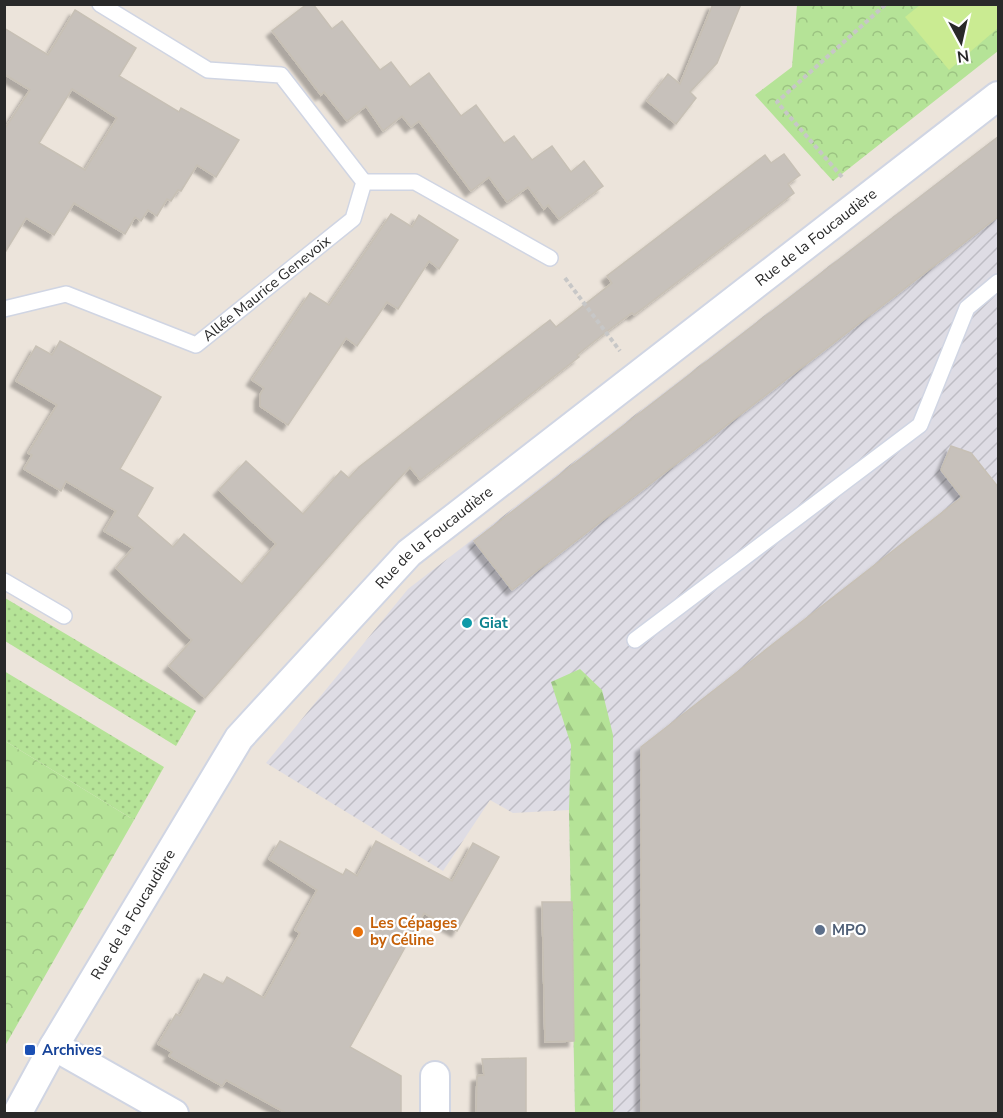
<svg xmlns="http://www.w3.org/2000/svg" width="1003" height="1118" viewBox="0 0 1003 1118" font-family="'Nunito Sans',sans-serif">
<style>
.industrial{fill:url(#industrial-furrows)}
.grass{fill:url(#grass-dots)}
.forest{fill:url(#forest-firs)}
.park{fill:url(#park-crowns)}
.pitch{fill:#caeb92}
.building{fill:#c7c1bb;stroke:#c7c0b5;stroke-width:1.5;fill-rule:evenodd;filter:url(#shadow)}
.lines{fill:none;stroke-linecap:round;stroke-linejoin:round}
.lane-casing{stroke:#d0d5e3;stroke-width:18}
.street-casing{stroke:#d0d5e3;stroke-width:32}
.path{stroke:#c7c7c7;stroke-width:4;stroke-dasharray:4.5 3;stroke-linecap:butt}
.lane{stroke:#fff;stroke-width:15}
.street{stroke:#fff;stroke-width:28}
.culture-dot{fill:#0f9aa8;stroke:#fff;stroke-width:2}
.service-dot{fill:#5c6f8a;stroke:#fff;stroke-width:2}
.food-dot{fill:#e8710a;stroke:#fff;stroke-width:2}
.transit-dot{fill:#1a4fb4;stroke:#fff;stroke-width:2}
.labels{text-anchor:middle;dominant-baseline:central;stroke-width:4.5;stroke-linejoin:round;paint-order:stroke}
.street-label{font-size:15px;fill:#292929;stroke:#fff}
.culture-label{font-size:15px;font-weight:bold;fill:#0d838f;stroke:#fff;text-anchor:start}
.food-label{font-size:15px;font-weight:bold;fill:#c56008;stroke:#fff;text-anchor:start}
.service-label{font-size:15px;font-weight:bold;fill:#4e5e75;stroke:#fff;text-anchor:start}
.transit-label{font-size:15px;font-weight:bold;fill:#164399;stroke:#fff;text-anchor:start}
</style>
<defs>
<pattern id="industrial-furrows" width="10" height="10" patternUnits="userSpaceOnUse" patternTransform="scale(1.5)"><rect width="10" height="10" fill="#dedce4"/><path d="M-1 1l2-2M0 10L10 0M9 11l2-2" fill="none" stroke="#bebdc4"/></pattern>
<pattern id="grass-dots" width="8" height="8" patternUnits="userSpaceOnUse" patternTransform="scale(1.5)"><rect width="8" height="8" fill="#b5e397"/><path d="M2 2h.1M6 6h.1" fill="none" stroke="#9cc382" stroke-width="1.8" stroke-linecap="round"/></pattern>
<pattern id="forest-firs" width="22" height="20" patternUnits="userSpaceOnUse" patternTransform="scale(1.5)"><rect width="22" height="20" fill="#b5e397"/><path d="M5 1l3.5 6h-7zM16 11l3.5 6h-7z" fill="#9cc382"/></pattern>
<pattern id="park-crowns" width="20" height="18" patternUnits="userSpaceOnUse" patternTransform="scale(1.5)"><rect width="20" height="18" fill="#b5e397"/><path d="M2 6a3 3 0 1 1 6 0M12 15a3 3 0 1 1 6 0" fill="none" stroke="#9cc382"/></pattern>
<filter id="shadow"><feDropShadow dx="-5.5" dy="5.5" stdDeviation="1.5" flood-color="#0004"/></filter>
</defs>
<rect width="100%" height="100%" fill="#ece4db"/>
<path class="industrial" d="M998 136V1113H575L569 810 513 813 490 800 443 871 266 763 408 589Z"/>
<path class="grass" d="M5 598 196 711 176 746 5 641Z
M4 671 164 767 134 820 5 741Z"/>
<path class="forest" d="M580 669 602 690 613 735V1113H575L569 810 571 745 551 682Z"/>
<path class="park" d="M797 5H998V51L833 181 755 95 792 67Z
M5 741 134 820 5 1046Z"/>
<path class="pitch" d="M920 5H998V28L949 70 905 17Z"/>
<path class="building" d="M307 4H313L332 29 342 21 380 70 391 62 410 87 429 73 461 116 476 105 504 143 514 136 532 160 552 146 571 172 584 161 603 186 559 219 548 205 544 209 528 187 507 202 489 177 471 191 419 121 411 127 402 116 383 131 366 106 347 121 324 92 321 95 272 31Z
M713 4H741L717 63 690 92 696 98 676 124 647 101 668 74 680 84Z
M75 10 136 48 119 76 179 112 181 108 239 140 216 177 197 165 181 191 178 190 171 201 167 199 157 216 148 210 141 221 135 217 125 234 74 203 54 235 26 218 4 254V130L30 90 4 74V28L48 55ZM72 89 117 118 85 170 39 143Z
M999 136V216L512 590 474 541Z
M784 154 800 175 788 184 794 193 634 315 632 313 606 332 577 355 579 357 420 480 410 467 357 524 205 698 169 666 192 640 116 568 133 548 104 531 116 511 66 481 61 491 24 469 32 455 28 453 57 405 16 381 36 346 52 355 60 341 161 397 120 469 153 488 137 516 173 547 184 534 242 584 276 544 219 490 246 461 303 514 341 471 349 478 359 467 550 320 556 327 612 283 607 276 765 155 771 163Z
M391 214 412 227 419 215 458 240 439 269 429 261 398 309 387 302 357 346 346 338 288 425 260 406V395L264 388 252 380 310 293 329 305Z
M951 446 971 453 999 488V1113H641V747L962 497 941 470Z
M280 841 343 875 346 869 357 876 376 841 452 881 473 843 499 857 457 931 424 913 350 1047 401 1076V1113H286L226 1080 222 1086 169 1056 172 1052 158 1044 176 1014 180 1016 204 974 223 984 227 977 264 998 300 933 295 930 317 890 269 859Z
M542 902H572L574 1041 545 1042Z
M526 1058V1113H476L477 1076 484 1075 482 1059Z"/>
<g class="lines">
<defs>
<g id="lane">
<path d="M364 182H415L550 258"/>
<path id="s1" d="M4 309 66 294 196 345 353 219 364 182 281 75 208 70 100 4"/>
<path d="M4 581 64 616"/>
<path d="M635 640 920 425 967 308 998 282"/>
</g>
<g id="street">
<path d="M54 1046 174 1114"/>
<path d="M435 1076V1114"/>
<path id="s2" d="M17 1114 54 1046 239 738 409 553 998 96"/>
</g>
</defs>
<use href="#lane" class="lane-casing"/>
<use href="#street" class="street-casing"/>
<path class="path" d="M842 177 777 102 886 4
M565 278 620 351"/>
<use href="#lane" class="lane"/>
<use href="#street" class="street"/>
</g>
<circle class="culture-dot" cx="467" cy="623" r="6"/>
<circle class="service-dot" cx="820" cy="930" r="6"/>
<circle class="food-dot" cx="358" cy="932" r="6"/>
<rect class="transit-dot" x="24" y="1044" width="12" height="12" rx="3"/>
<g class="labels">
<g class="street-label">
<text stroke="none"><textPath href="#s2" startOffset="1203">Rue de la Foucaudière</textPath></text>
<text stroke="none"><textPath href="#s1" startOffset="294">Allée Maurice Genevoix</textPath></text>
<text stroke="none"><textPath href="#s2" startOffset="717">Rue de la Foucaudière</textPath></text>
<text stroke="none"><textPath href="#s2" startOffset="231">Rue de la Foucaudière</textPath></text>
</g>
<g class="culture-label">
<text x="479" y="623">Giat</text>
</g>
<g class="food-label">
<text x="370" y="923">Les Cépages<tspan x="370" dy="17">by Céline</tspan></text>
</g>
<g class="service-label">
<text x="832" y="930">MPO</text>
</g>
<g class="transit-label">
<text x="42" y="1050">Archives</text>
</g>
</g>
<rect width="1003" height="1118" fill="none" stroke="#292929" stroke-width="12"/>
<g transform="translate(961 42) rotate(172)" stroke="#ffffff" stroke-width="4.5" paint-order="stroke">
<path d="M0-4.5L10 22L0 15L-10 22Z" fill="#292929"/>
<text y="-9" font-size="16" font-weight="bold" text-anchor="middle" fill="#292929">N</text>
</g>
</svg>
